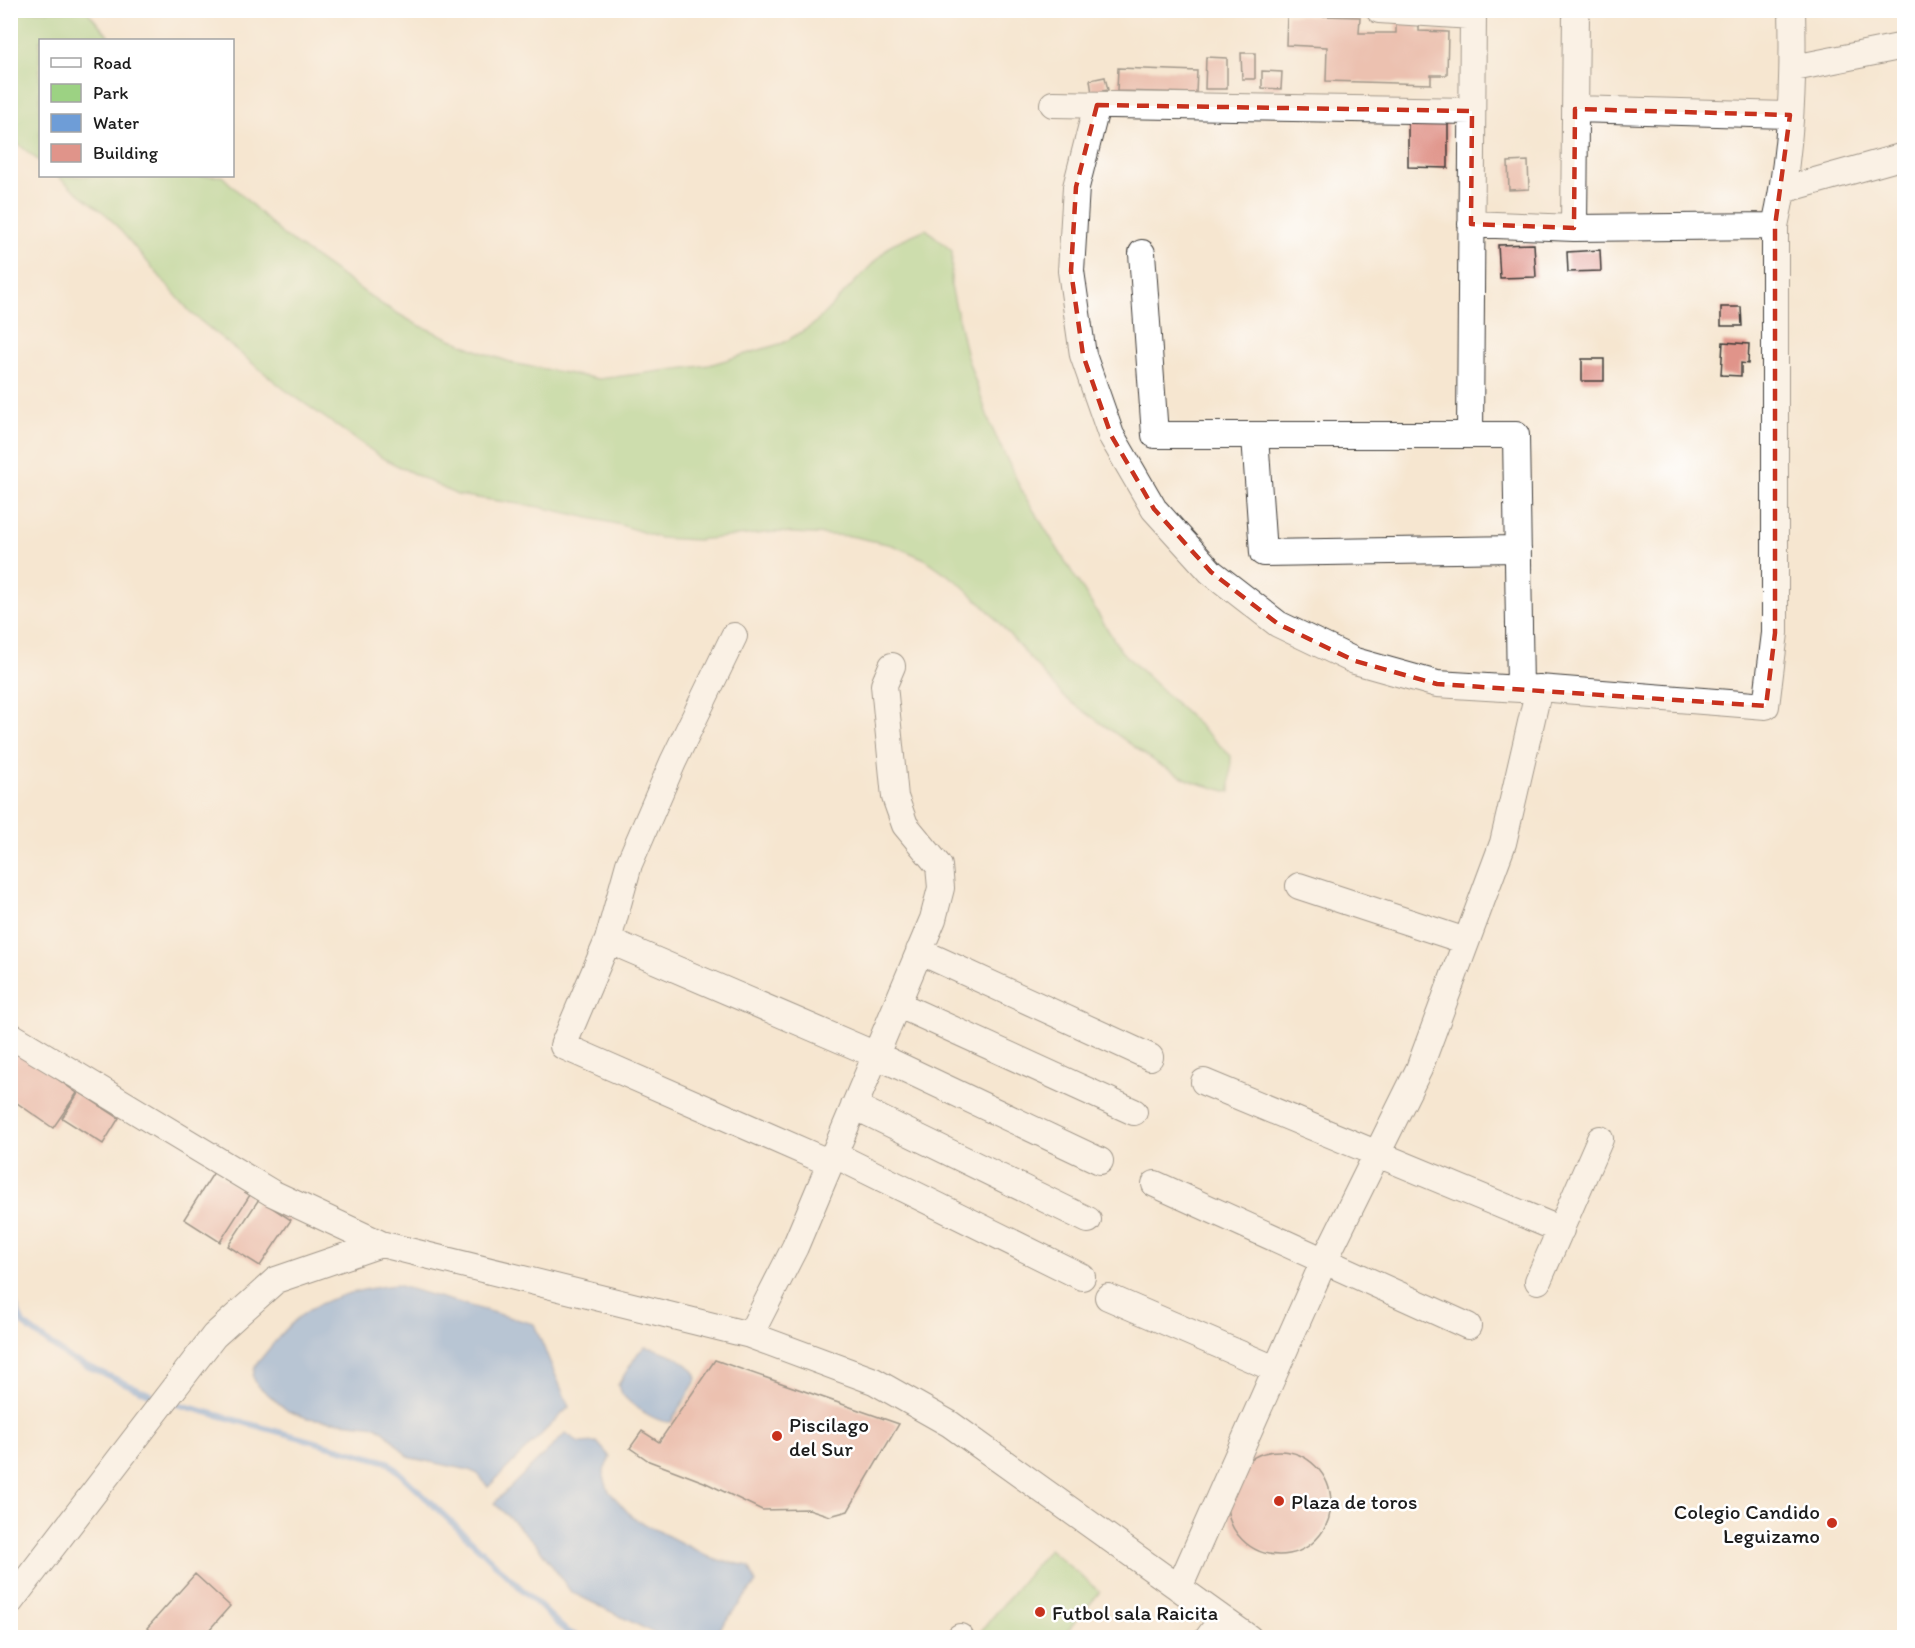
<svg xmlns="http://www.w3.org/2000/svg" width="1915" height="1648" viewBox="0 0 1915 1648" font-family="Itim,sans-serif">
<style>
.green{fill:#9cd283;stroke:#5c7750;stroke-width:1.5}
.water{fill:#6e9dd7;stroke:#455c7a;stroke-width:1.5}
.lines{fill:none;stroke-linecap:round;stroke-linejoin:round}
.stream{stroke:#6e9dd7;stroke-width:6}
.building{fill:#e0948a}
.minor-casing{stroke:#3d3a37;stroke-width:28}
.minor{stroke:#fff;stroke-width:26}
.marked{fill:none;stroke:#c8321e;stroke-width:4.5;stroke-dasharray:12 8;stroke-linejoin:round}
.poi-dot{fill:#c8321e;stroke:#fff;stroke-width:2}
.labels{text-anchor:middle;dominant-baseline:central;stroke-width:5;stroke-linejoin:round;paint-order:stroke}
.poi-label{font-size:21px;fill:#1c1c1c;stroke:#fff;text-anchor:start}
</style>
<rect width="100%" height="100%" fill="#fff"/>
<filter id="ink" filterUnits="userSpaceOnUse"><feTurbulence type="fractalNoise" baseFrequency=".0167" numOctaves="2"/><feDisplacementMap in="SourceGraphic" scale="12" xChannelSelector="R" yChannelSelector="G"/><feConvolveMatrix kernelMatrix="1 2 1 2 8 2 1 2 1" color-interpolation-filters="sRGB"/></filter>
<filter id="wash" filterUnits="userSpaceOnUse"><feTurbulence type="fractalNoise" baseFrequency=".008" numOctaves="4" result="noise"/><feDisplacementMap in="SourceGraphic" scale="24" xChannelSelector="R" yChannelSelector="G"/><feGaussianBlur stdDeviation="1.35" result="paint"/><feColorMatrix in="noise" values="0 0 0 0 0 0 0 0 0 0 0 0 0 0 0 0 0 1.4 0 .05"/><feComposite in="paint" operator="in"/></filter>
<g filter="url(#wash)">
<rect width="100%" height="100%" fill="#f6e6d0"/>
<path class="green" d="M10 11H87L112 40H40V162L11 138Z
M57 176H222L283 235 383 305 416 324 481 352 516 364 599 379 709 365 783 343 813 325 892 244 926 229 952 251 951 286 967 357 991 426 1024 495 1121 651 1231 756 1230 792 1193 782 1160 765 1064 697 986 608 959 583 925 559 892 545 850 536 775 532 697 540 660 538 621 525 540 507 457 495 384 459 284 389 192 314 108 216Z
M1049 1549 1100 1592 1062 1637H989L981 1631Z"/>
<path class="water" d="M396 1285 534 1324 569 1407 488 1487 478 1474 469 1470 411 1458C397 1449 391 1433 376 1426L307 1418 288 1411 257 1385 253 1377 255 1366C268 1351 283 1329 299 1317 324 1297 364 1288 396 1285Z
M645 1347C661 1349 694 1362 697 1379L671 1422C656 1423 620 1400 618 1385L638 1353Z
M566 1433 579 1443 597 1442 610 1457 603 1473 608 1490 633 1518 713 1559 749 1566 756 1583 713 1637H662L571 1592 537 1545 494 1503Z"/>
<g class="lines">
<path class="stream" d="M10 1292 23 1324 69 1358 158 1398
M170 1402 388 1462 566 1631 581 1638"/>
</g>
<g id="blocks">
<path class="building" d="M1396 13H1419V31L1448 32 1447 75H1431V84L1326 81 1327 47 1286 45 1287 15 1360 17 1359 33H1396Z
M1241 53H1255V79H1242Z
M1206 57 1227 58V89H1205Z
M1118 68 1197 71 1196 93 1117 91Z
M1262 71 1282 72 1281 89 1262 88Z
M1105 77 1108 90 1092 93 1090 80Z
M1408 116 1448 117V168L1408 167Z
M1528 161 1529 189 1509 190 1508 162Z
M1534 244 1536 277 1500 278 1498 245Z
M1600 250 1601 271 1568 272 1567 252Z
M1721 307H1741L1742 326H1721Z
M1723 342 1749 344 1748 364 1741 363V376L1721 375Z
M1582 359H1604V381H1582Z
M18 1051 77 1093 53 1128 10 1098V1062Z
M79 1092 119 1118 103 1144 62 1118Z
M214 1172 250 1195 220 1242 184 1219Z
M259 1199 291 1220 260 1266 228 1246Z
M715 1360 899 1424 848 1511 830 1516 809 1509 762 1510 704 1482 649 1461 630 1448 642 1431 659 1442Z
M1227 1503a52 52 0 1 1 104 0a52 52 0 1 1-104 0Z
M195 1574 230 1606 202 1638H157L147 1628Z
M1652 1631 1661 1633 1670 1638H1636Z"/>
</g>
</g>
<g filter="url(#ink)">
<use href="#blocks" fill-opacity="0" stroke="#3d3a37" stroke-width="1.5"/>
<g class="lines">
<defs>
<path id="minor" d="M1379 10 1472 16
M1794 68 1904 46
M1053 104 1472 111
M1097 105 1076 187 1071 271 1083 355 1111 435 1154 509 1211 572 1278 624 1355 661 1437 684 1520 689 1539 688 1766 706 1775 633V226C1791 156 1794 82 1792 10
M1575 109 1790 115
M1783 190 1904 156
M1471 224 1574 228 1775 226
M1574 228 1576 10
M1142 253 1155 435H1516L1520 689
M1470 435 1473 10
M1255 436 1263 553 1518 549
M734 636 673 762 629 864 608 940 563 1046 830 1163
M1299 886 1466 941
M608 940 876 1055 1100 1161
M919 951 1150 1057
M897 1004 1134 1112
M10 1035 272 1193 381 1244 750 1335 874 1381 950 1424 1249 1638
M1204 1082 1561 1230
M854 1106 1088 1220
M833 1154 1082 1277
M1155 1184 1468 1326
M1538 1281 1600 1139
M1108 1297 1275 1369
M750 1335 795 1247 933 919 941 888 939 866 905 825 895 797 884 685 892 666
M1179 1588 1324 1261 1419 1069 1503 843 1539 688
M10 1602 214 1336 276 1280 381 1244
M960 1638V1637
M1208 1638 1222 1619"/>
</defs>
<use href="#minor" class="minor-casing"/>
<use href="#minor" class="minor"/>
</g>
</g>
<path d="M0 0H1915V1648H0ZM1097 105 1472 111 1471 224 1574 228 1575 109 1790 115 1775 226V633L1766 706 1437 684 1355 661 1278 624 1211 572 1154 509 1111 435 1083 355 1071 271 1076 187Z" fill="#f6e6d0" fill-opacity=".55" fill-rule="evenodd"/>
<path class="marked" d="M1097 105 1472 111 1471 224 1574 228 1575 109 1790 115 1775 226V633L1766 706 1437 684 1355 661 1278 624 1211 572 1154 509 1111 435 1083 355 1071 271 1076 187Z"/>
<g class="poi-dot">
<circle cx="777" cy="1436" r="6"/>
<circle cx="1279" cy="1501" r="6"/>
<circle cx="1832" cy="1523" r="6"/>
<circle cx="1040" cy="1612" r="6"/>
</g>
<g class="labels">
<g class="poi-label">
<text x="789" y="1424">Piscilago<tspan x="789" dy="24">del Sur</tspan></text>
<text x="1291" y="1501">Plaza de toros</text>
<text x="1820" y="1511" text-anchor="end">Colegio Candido<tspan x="1820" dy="24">Leguizamo</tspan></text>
<text x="1052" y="1612">Futbol sala Raicita</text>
</g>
</g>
<rect width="1915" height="1648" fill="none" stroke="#fff" stroke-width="36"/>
<rect x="39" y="39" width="195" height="138" fill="#ffffff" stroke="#a4a4a4" stroke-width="1.5"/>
<rect x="51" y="58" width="30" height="9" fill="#ffffff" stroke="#a4a4a4" stroke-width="1.5"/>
<text x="93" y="69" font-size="18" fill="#1c1c1c">Road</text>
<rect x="51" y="84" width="30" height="18" fill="#9cd283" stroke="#a4a4a4" stroke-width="1.5"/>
<text x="93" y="99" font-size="18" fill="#1c1c1c">Park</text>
<rect x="51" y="114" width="30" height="18" fill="#6e9dd7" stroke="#a4a4a4" stroke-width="1.5"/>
<text x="93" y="129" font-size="18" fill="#1c1c1c">Water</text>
<rect x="51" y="144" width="30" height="18" fill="#e0948a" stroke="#a4a4a4" stroke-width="1.5"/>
<text x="93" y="159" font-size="18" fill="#1c1c1c">Building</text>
</svg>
